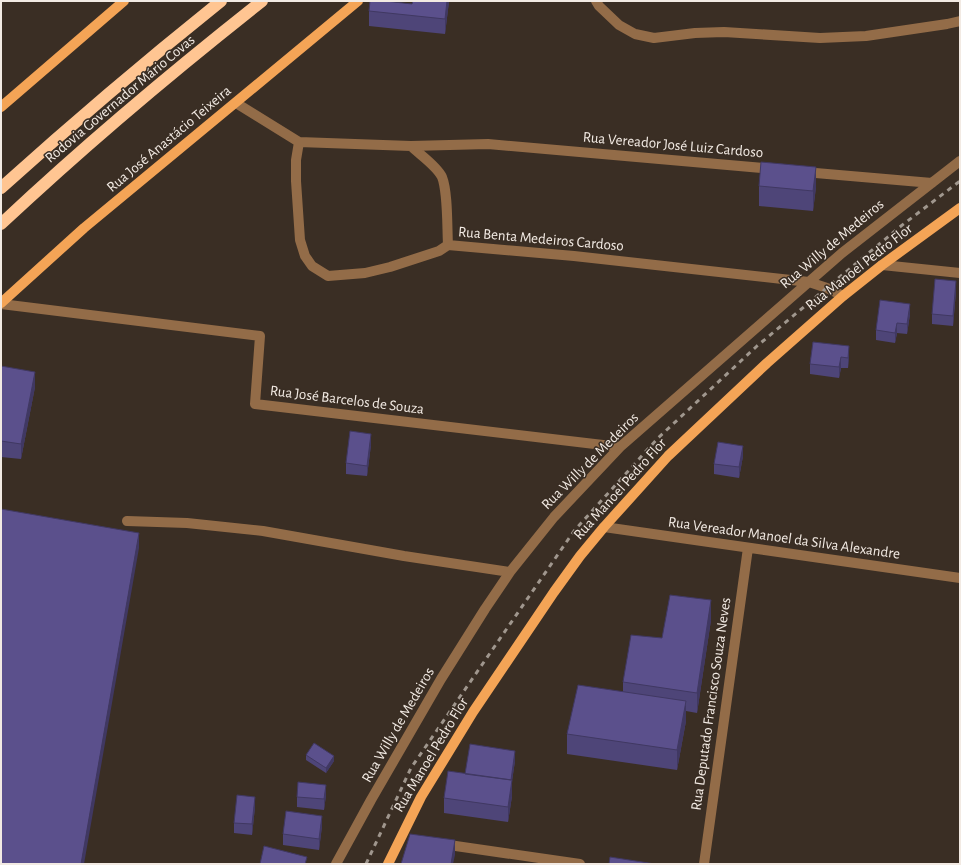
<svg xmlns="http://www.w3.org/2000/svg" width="961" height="865" viewBox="0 0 961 865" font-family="'Alegreya Sans',sans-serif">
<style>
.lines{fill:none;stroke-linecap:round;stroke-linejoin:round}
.minor{stroke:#936c48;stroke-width:10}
.major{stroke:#f4a456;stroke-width:10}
.highway{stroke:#ffc592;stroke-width:12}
.rail{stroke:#a0978e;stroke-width:3;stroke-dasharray:5 5;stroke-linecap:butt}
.wall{fill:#4e4578}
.shaded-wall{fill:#403862}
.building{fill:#5b508c;stroke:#403862}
.labels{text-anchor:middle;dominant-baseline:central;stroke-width:3;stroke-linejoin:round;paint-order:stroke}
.street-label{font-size:15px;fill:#f2eae3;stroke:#3a2e24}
</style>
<rect width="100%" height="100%" fill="#3a2e24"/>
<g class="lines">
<path class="minor" d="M596 1 599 6 619 25 635 34 654 38 695 33 724 32 820 38 866 36 947 24 960 21
M236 103 299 142 411 146C419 154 437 166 442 177 448 192 447 227 448 245L574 256 809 282 827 288 843 296
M299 142 296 160V181L300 240 305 256 312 266 328 276 365 273 390 267 439 251 448 245
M411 146 488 144 774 169
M804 172 932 183
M882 265 960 273
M1 304 260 336 255 404 620 447
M127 521 187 523 263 531 404 556 510 572
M604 527 960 578
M442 844 580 864
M336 864 371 800 441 679 485 609 510 572 554 517 620 447 842 253 960 161
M704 864 748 548"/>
<path class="major" d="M1 107 124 1
M1 303 84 228 358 1
M388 864 421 797 473 712 554 592 580 556 604 527 668 456 767 363 843 296 882 265 960 208"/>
<path class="highway" d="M1 188C73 123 146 61 221 1
M1 224C84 146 172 72 262 1"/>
<path class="rail" d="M366 864 411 768 574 531 658 438 757 346 901 226 960 181"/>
</g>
<path class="wall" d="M449 1 445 34 369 26V11Z
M759 186 816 187 813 211 759 206Z
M956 291 953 326 932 324V314Z
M910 314 907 334 897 333 895 343 876 340V330Z
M813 342 849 356 848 368H841L839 378 810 374V364Z
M1 366 35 387 21 459 1 457Z
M371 445 367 476 346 474V463Z
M743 456 739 478 714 474V464Z
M711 620 697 713 686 711V721L677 770 567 754V734L623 692V682L662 638Z
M306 755 334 761 326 773 306 760Z
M515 761 512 781V796L508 822 444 813V798L465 774Z
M326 795 324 810 297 807V797Z
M255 807 252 835 234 833V823Z
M322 826 319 850 283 845V834Z"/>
<path class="shaded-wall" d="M447 1H449V2L445 34V19Z
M816 167V187L813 211V191Z
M956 281V291L953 326V316Z
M910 304V314L907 334V324Z
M897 323V333L895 343V333Z
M849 346V356L848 368V358Z
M841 357V368L839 378V367Z
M35 372V387L21 459V444Z
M371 434V445L367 476V466Z
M743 446V456L739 478V467Z
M139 533V548L84 864H81Z
M711 600V620L697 713V693Z
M686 701V721L677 770V750Z
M515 751V761L512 781V796L508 822V807L510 781Z
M334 756V761L326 773V768Z
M326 785V795L324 810V799Z
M255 797V807L252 835V824Z
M322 816V826L319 850V839Z
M455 840V855L453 864H451Z"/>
<path class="building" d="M370 1H385L412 4 413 1H447L445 19 369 11Z
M761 162 816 167 813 191 759 186Z
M935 279 956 281 953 316 932 314Z
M880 300 910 304 907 324 897 323 895 333 876 330Z
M813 342 849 346 848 358 841 357 839 367 810 364Z
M1 366 35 372 21 444 1 441Z
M350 431 371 434 367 466 346 463Z
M718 442 743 446 739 467 714 464Z
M1 509 139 533 81 864H1Z
M670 595 711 600 697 693 623 682 631 635 662 638Z
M578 685 686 701 677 750 567 734Z
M314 743 334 756 326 768 306 755Z
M470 744 515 751 511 780 465 774Z
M448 771 512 780 508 807 444 798Z
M298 782 326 785 324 799 297 797Z
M237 795 255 797 252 824 234 823Z
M286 811 322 816 319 839 283 834Z
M410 834 455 840 451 864H401Z
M264 846 307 857 305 864H260Z
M610 857 655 864H609Z"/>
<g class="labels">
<g class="street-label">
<text transform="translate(120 99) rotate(-40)">Rodovia Governador Mário Covas</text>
<text transform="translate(169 139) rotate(-40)">Rua José Anastácio Teixeira</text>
<text transform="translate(673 145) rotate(5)">Rua Vereador José Luiz Cardoso</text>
<text transform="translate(541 239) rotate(5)">Rua Benta Medeiros Cardoso</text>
<text transform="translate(832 244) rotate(-40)">Rua Willy de Medeiros</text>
<text transform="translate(859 267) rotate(-38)">Rua Manoel Pedro Flor</text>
<text transform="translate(347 400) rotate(7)">Rua José Barcelos de Souza</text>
<text transform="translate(590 461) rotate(-45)">Rua Willy de Medeiros</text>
<text transform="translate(620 489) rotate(-48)">Rua Manoel Pedro Flor</text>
<text transform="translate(784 538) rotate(8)">Rua Vereador Manoel da Silva Alexandre</text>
<text transform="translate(711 704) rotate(-82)">Rua Deputado Francisco Souza Neves</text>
<text transform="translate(398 725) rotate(-60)">Rua Willy de Medeiros</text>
<text transform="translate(431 755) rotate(-59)">Rua Manoel Pedro Flor</text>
</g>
</g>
<rect width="961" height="865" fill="none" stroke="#f2eae3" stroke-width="4"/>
</svg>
